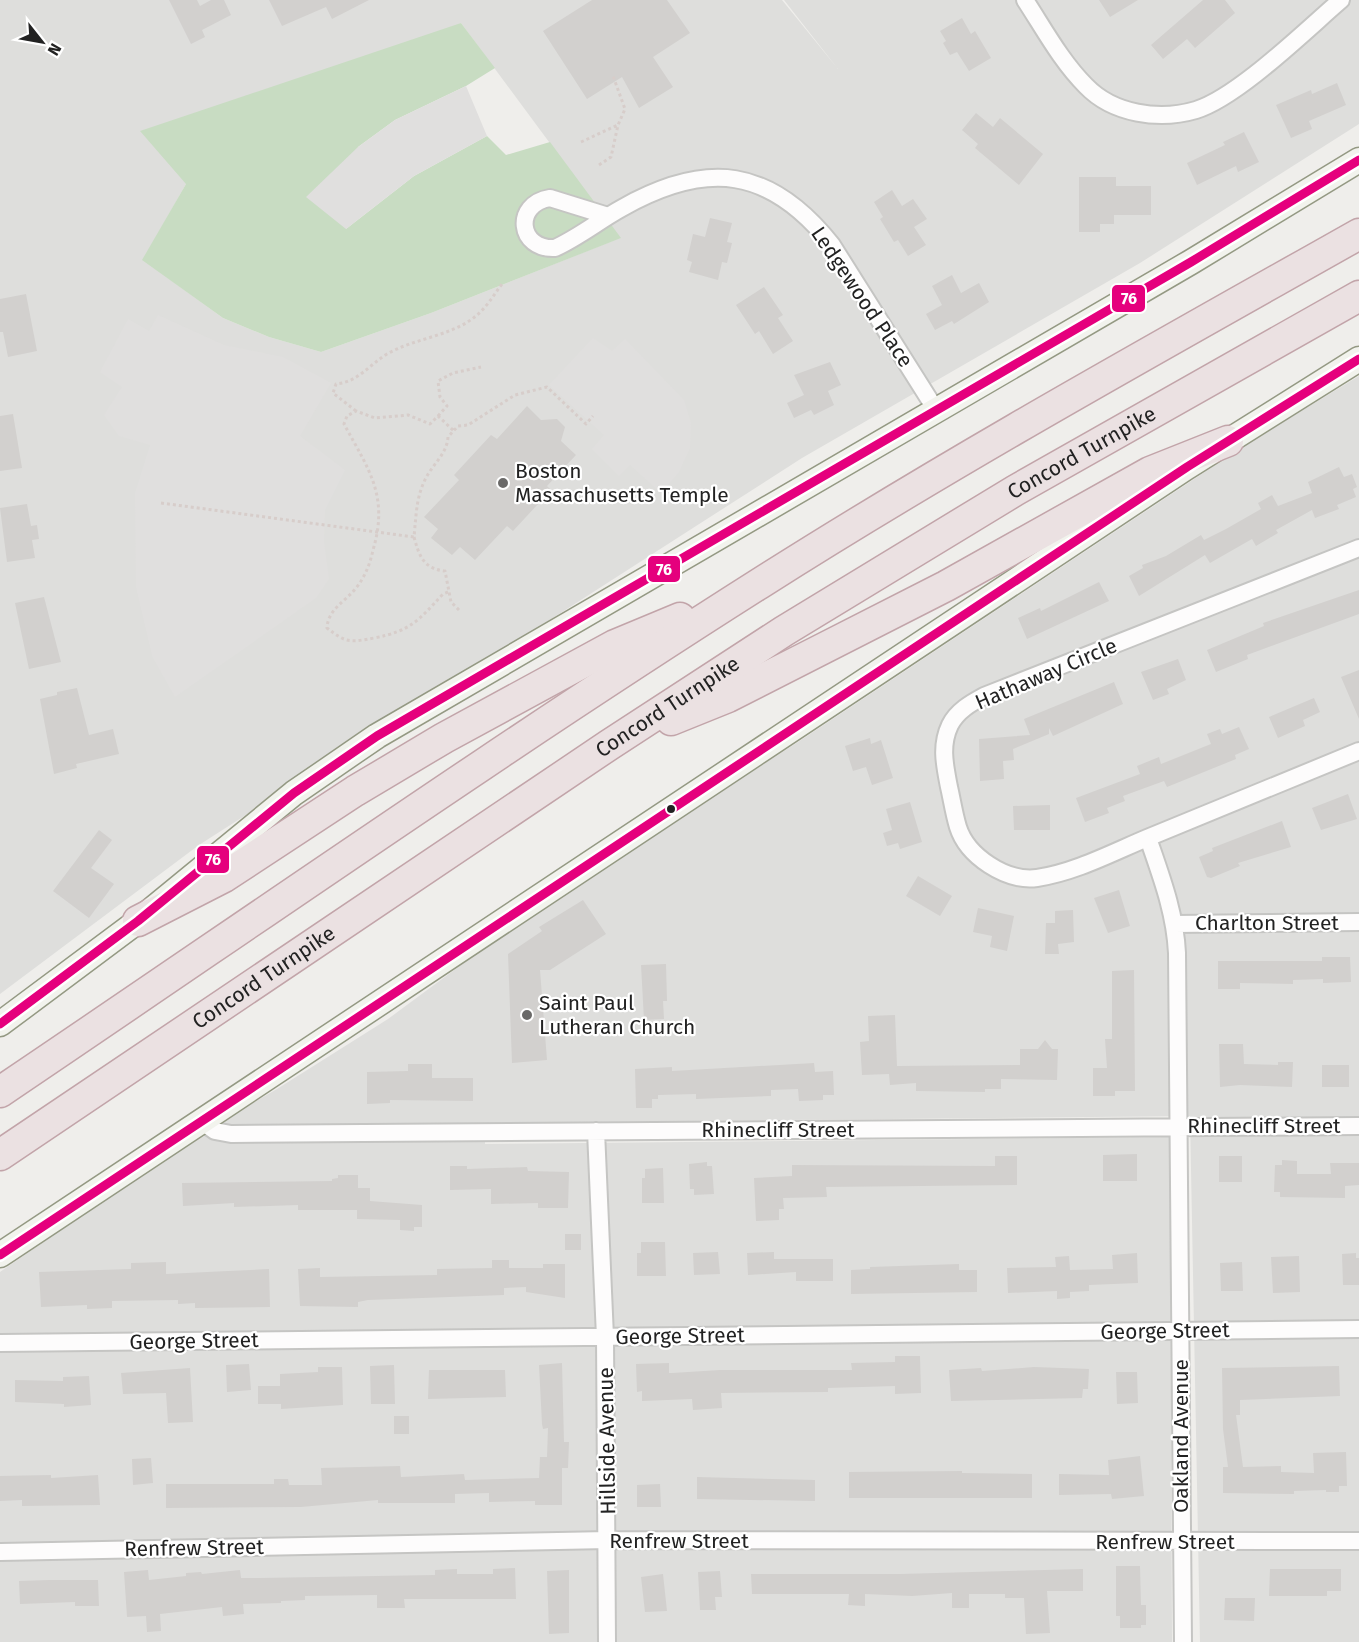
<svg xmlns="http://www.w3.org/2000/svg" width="1359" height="1642" viewBox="0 0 1359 1642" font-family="'Fira Sans',sans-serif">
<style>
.residential{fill:#dededc;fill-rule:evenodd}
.forest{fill:#c8dcc2}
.parking{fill:#e0dfde}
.building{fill:#d2d0ce}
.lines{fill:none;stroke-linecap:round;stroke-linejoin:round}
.minor-casing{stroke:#c5c5c3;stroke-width:20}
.secondary-casing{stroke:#949983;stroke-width:27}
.motorway-casing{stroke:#c2a4a9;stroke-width:33}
.path{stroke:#d7cdca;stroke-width:3;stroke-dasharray:3 3;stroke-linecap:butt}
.minor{stroke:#fdfcfc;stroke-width:16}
.secondary{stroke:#f2f3ed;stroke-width:24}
.motorway{stroke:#ebe1e2;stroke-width:30}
.bus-1-casing{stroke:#fff;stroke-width:14}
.bus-1{stroke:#e5007d;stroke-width:9}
.poi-dot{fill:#6a6968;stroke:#fff;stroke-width:2}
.bus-dot{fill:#222;stroke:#fff;stroke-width:2}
.labels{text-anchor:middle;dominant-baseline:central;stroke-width:4.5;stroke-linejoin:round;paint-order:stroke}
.street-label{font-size:21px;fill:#222;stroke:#fff}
.poi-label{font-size:21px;fill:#222;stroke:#fff;text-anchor:start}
.line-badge{stroke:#fff;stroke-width:2}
.badge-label{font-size:16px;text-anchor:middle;font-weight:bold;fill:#fff}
</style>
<rect width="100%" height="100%" fill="#efeeeb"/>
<path class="residential" d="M0 0H782L838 69 784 0H1359V124L1140 263 802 458 199 845 0 994ZM461 23 620 238 431 313 321 352 269 337 223 318 143 260 186 184Z
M1359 376V1642H1200L1190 1116 485 1123V1144L1170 1137 1172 1642H0V1272L196 1136 277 1089 388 1019 530 914 798 742 1250 442Z"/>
<path class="forest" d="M461 23 495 68 466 86 395 120 358 147 346 229 414 176 487 136 506 155 550 142 621 238 431 313 321 352 269 337 223 318 142 260 186 184 140 131Z"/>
<path class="parking" d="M466 86 487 136 414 176 346 229 306 197 358 147 395 120Z
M158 315 224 345 283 357 331 383 300 436 345 470 325 510 324 542 329 579 316 598 175 697 152 656 136 588 135 493 150 445 119 436 104 415 122 387 100 372 128 319 149 331Z
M593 338 612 351 625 339 684 400 691 423 690 448 679 472 661 493 630 465 619 476 592 449 604 435 549 385Z"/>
<path class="building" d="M169 0H197L200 6 211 0H224L231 15 202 30 205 37 191 44Z
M269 0H369L332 19 326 7 282 26Z
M592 0H667L690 33 653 57 673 87 639 108 622 77 587 99 543 31Z
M1099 0H1138L1110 17Z
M1203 0H1225L1235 13 1195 48 1187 39 1163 59 1151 45Z
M962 18 971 34 975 31 991 58 969 71 957 52 950 55 943 43 946 41 940 31Z
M1337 83 1346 105 1309 121 1312 129 1291 138 1276 105 1311 90 1312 94Z
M976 113 993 127 1000 118 1043 154 1019 185 975 148 978 144 962 130Z
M1244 132 1259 162 1238 172 1236 166 1197 185 1187 163 1225 145 1223 142Z
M1079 177H1116V186H1151V215H1114V224H1100V232H1079Z
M892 190 902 206 913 199 927 219 914 227 926 245 908 256 898 240 894 242 880 219 883 217 874 202Z
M710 218 732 223 727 242 732 243 727 263 722 262 718 280 689 272 692 262 687 260 693 234 705 237Z
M952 275 961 293 979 283 989 302 954 324 952 321 935 330 926 314 942 305 932 286Z
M764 287 783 315 778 318 793 341 773 354 759 331 755 334 736 305Z
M26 294 37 351 8 357 3 332H0V299Z
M830 362 841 385 828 391 834 405 814 415 811 410 794 418 787 403 804 395 794 375Z
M527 406 541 420 557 419 565 427 561 441 576 455 547 486 551 490 513 531 507 526 475 560 460 547 452 555 431 538 438 529 424 517 459 480 454 475 491 435 497 439Z
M13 414 22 468 0 471V416Z
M1339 467 1344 477 1352 474 1357 487 1353 489 1356 497 1337 505 1339 509 1315 518 1312 510 1276 530 1278 533 1256 546 1252 539 1210 563 1205 555 1139 596 1129 576 1143 568 1142 565 1166 556 1201 535 1204 540 1226 529 1261 509 1258 503 1272 495 1278 506 1312 493 1308 482Z
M27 504 31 526 37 525 39 539 32 540 35 558 7 562 0 508Z
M1099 582 1109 601 1027 639 1018 618 1040 608 1041 611Z
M1359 590V614L1247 655 1248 659 1216 672 1207 650 1264 626 1263 623Z
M44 597 61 662 29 669 15 603Z
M1178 659 1186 680 1167 689 1169 694 1153 700 1141 672Z
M1359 670V719L1341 677Z
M1114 682 1123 704 1053 736 1049 728V734L1013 749 1014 760 1003 761 1004 779 980 781 979 739 1030 735 1024 719Z
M77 688 89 735 113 729 119 754 76 764 77 768 54 774 40 699 57 695V692Z
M1314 698 1320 712 1303 720 1305 726 1278 738 1269 717Z
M1239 727 1249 749 1235 755 1236 759 1167 787 1164 781 1123 796 1125 801 1107 808 1109 813 1085 822 1076 798 1140 774 1137 766 1159 757 1161 764 1211 744 1207 734 1220 729 1222 734Z
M870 738 871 744 881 740 893 778 872 785 866 767 853 771 845 746Z
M1348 794 1357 819 1321 830 1312 808Z
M910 802 922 842 900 849 898 843 887 846 883 833 892 830 886 809Z
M1050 805V830H1014L1013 806Z
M1282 821 1291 847 1238 863 1240 866 1211 878 1207 877 1199 857 1213 851 1212 848Z
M99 830 112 840 91 868 114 884 89 918 53 891Z
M918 876 952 896 940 916 906 896Z
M1119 890 1130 926 1108 933 1094 898Z
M583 900 606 934 550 970H540L547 1060 512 1063 508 954 542 931 539 927Z
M978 908 1014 916 1007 951 990 947 992 936 973 932Z
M1073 910 1074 942 1058 944 1059 954H1045L1046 923H1055V911Z
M1322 957H1350L1351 982 1323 983V979L1293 980V984L1240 983V989H1218V961H1322Z
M666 964 667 1001H663L664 1019 644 1020 641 965Z
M1134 970 1135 1091H1115V1096H1093V1068H1107L1105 1039H1112V971Z
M895 1015 897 1066 1020 1065V1049H1038L1045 1040 1052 1049H1058L1057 1080 1001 1079V1089H985V1092L916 1091V1083L890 1085 889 1074 862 1075 860 1042 869 1041 868 1016Z
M1219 1044H1243L1244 1064 1278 1065V1062H1293L1292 1087 1240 1085 1220 1087Z
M814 1063 815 1072 833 1071 834 1095H823V1100L799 1101 798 1089 771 1090V1096L696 1099V1094L658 1095V1099H652V1108H636L635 1069 672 1067V1071Z
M408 1064H432V1078H473V1101L390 1100V1103L367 1104V1072L408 1071Z
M1322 1065H1349V1087H1322Z
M1137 1154V1181H1103V1155Z
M995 1156H1017V1185L826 1187 827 1197 783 1198 784 1209H779V1220L756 1221 754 1178 792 1176V1165L995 1166Z
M1219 1156H1242V1182H1219Z
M1282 1160 1297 1161V1174H1331L1330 1163H1359V1185L1345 1186V1198L1280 1197V1192H1274L1275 1165H1282Z
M707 1162V1166H712L714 1194 694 1195V1189H690L689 1164Z
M450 1166H467V1169L527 1167 528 1171 569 1172 568 1208H538V1203L491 1204V1189L450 1190Z
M663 1168 664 1203H642V1178H645V1169Z
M338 1175H358V1188H370V1201L422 1205V1227H414V1231L400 1230V1220L357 1219V1210H298V1205L234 1207V1203L183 1206 182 1183 332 1181V1179L338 1178Z
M565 1234H581V1250H565Z
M641 1242H665L666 1276H637V1253H641Z
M718 1252 720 1274 694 1275 693 1253Z
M774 1252V1259H833V1281H796V1272L748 1275 747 1253Z
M1137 1253 1138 1283 1089 1285V1291L1070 1292V1298L1057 1299V1291L1008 1293 1007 1268 1056 1267 1055 1257 1069 1256 1070 1270 1113 1269 1112 1255Z
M1356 1253V1258H1359V1285H1343L1342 1254Z
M1299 1256 1300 1292 1273 1293 1271 1257Z
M492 1260H509V1268H543V1264H565V1298L526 1292V1287L504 1288V1295L368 1300 358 1302V1307L300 1306 298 1269 320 1268V1277L437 1275V1269L492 1268Z
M166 1262V1274L269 1269 270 1307 195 1308V1303L178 1304V1300L112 1301V1308L87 1309V1305L41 1307 39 1272 131 1269V1263Z
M1242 1262 1243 1291H1221L1220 1263Z
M959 1264V1270H977V1292L851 1294V1270L870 1269V1267Z
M895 1356H920L921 1393 895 1394V1386L828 1388V1392L721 1393 722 1408 693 1410 692 1399 642 1401V1391L637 1392 636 1364 669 1363V1373H672L720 1370H852L851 1363 895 1362Z
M562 1363 564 1442H569L568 1468H562V1505H535V1501L489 1502V1493L455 1494V1503H378V1500L301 1507 166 1508V1484H274V1479H288L289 1485H322L321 1468 400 1466 401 1477 464 1474 465 1480 539 1478 540 1457H547L548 1428 543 1429 542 1424 539 1365Z
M249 1364 251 1390 227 1392 226 1365Z
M394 1365 395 1404H371L370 1366Z
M1339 1366 1340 1396 1240 1400V1415H1236L1243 1467 1281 1466V1472L1314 1473 1313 1453 1346 1452 1347 1486H1339V1492H1326V1490L1294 1491V1494L1223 1493V1467H1228L1223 1429 1222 1368Z
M318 1367H342L343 1405 281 1409V1404H258V1386H280V1374L318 1372Z
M1034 1367 1089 1369 1088 1389H1083L1082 1398 951 1401 949 1370 981 1368 982 1371Z
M190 1368 193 1422 168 1423 166 1393 123 1394 121 1373Z
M429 1370H505L506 1397 428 1399Z
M1116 1372H1137L1138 1403 1117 1404Z
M89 1376 91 1405 64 1407V1404L15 1402V1380L63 1381V1377Z
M394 1416H409V1434H394Z
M1140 1456 1144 1496 1112 1499 1111 1494 1059 1495V1474L1109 1475 1108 1460Z
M151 1458 153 1483 133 1485 132 1459Z
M962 1471V1473L1032 1474V1498H849V1472Z
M51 1475V1478L98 1475 100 1505 22 1506V1500L0 1501V1476Z
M697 1477 815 1480V1501L697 1499Z
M660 1484 661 1507H637V1485Z
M1116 1566H1140L1141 1605H1146V1625H1141V1628H1120V1616H1116Z
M515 1568 516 1599H404L405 1608H377V1595L305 1596V1600L281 1601V1603L243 1604 244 1614 223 1616 222 1607 160 1614 161 1631 147 1632 146 1616 127 1617 124 1572 148 1570 149 1580 186 1576V1573L201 1572 202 1574 240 1570 241 1578H259L435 1575V1570L457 1569V1574H493V1569Z
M1083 1569V1591H1047L1050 1633 1026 1634 1024 1598H1005V1594H969V1608H952V1593L912 1596 865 1594V1606L848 1605 849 1594H752L751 1574H900Z
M1270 1569H1341V1591H1327V1596H1269Z
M569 1570V1633L549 1634 547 1571Z
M720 1571 722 1597H715L716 1610H700L698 1572Z
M663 1574 667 1611 645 1612 641 1577Z
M49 1580H98L99 1606H75V1602L20 1604 19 1581Z
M1225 1598H1255L1254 1621 1224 1620Z"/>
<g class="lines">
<defs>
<path id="minor" d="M1025 0C1044 29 1061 61 1086 86 1113 114 1159 121 1196 110 1238 97 1306 30 1341 0
M608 216 550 198C513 204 518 250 555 248 579 237 600 220 622 208 707 160 770 167 832 245L936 410
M1359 548 984 696C971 703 957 711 950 725 940 746 945 766 949 787 952 800 954 814 958 827 967 856 1006 882 1037 878 1077 872 1115 851 1152 836 1221 808 1290 780 1359 751
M1148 838C1161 876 1175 912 1177 953L1183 1642
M1175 924 1359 922
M201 1121 215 1131 231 1134 1359 1126
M596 1131 605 1337 607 1642
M0 1343 1359 1329
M0 1552 608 1540 1359 1541"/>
<path id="secondary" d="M0 1024 138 921 294 793 377 736 1191 262 1359 160
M0 1255 1187 467 1359 359"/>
<g id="motorway">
<path d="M671 720 728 697 946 586 1150 472 1228 441"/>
<path d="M138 921 224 877 355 791 444 738 615 645 680 618"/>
<path d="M0 1092C252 922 502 747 759 584 954 460 1157 348 1359 234"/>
<path id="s1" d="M0 1155 609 745 784 631 1016 490 1359 296"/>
</g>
</defs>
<use href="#minor" class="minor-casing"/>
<use href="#secondary" class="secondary-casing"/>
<use href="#motorway" class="motorway-casing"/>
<path class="path" d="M581 142 618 125
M599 165 611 157 618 125 625 109 613 76
M356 411 333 393 336 384C358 382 369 365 387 354 413 339 449 336 472 319 485 310 493 296 502 284
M438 416 447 406 440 397 438 381 453 373 481 367
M161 503 414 537C416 518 416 499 424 482 431 465 447 455 448 437L458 426 468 425 515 395 547 387 586 424 593 416
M414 537C419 556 424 569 445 571L451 602 459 610
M448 592 443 594C419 620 411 631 374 638 351 642 347 644 327 628 328 609 345 602 356 588 365 577 370 564 373 550 389 496 369 470 344 424L347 416 356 411 375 418 408 415 430 424 438 416 454 431"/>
<use href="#minor" class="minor"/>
<use href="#secondary" class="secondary"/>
<use href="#motorway" class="motorway"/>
<defs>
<path id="bus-1" d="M0 1024 138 921 294 793 377 736 1191 262 1359 160
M0 1255 1187 467 1359 359"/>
</defs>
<use href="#bus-1" class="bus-1-casing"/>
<use href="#bus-1" class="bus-1"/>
</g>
<g class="poi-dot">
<circle cx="503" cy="483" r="6"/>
<circle cx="527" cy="1015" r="6"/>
</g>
<circle class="bus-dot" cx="671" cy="809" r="5"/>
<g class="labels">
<g class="street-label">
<text transform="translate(862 297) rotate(56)">Ledgewood Place</text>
<text stroke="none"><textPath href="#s1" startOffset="1290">Concord Turnpike</textPath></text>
<text transform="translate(1046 674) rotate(-23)">Hathaway Circle</text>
<text stroke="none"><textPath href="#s1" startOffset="804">Concord Turnpike</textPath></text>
<text x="1267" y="923">Charlton Street</text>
<text stroke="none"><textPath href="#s1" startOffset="318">Concord Turnpike</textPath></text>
<text x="1264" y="1126">Rhinecliff Street</text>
<text x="778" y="1130">Rhinecliff Street</text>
<text transform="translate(1165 1331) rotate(-1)">George Street</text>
<text transform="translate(680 1336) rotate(-1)">George Street</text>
<text transform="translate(194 1341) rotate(-1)">George Street</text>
<text transform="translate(1181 1436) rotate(-90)">Oakland Avenue</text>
<text transform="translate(607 1441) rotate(-91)">Hillside Avenue</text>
<text x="679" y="1541">Renfrew Street</text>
<text x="1165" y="1542">Renfrew Street</text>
<text transform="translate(194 1548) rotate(-1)">Renfrew Street</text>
</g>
<g class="poi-label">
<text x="515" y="471">Boston<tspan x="515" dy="24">Massachusetts Temple</tspan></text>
<text x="539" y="1003">Saint Paul<tspan x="539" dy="24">Lutheran Church</tspan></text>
</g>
</g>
<g class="line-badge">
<rect x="1111" y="284" width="35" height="29" rx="6" fill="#e5007d"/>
<rect x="647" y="555" width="34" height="28" rx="6" fill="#e5007d"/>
<rect x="196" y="845" width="34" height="29" rx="6" fill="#e5007d"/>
</g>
<g class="badge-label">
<text x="1129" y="304">76</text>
<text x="664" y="575">76</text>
<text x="213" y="865">76</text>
</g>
<g transform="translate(42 42) rotate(121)" stroke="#ffffff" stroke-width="4.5" paint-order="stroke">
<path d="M0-4.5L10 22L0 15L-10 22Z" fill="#222222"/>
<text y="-9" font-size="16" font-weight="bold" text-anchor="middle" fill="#222222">N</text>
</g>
</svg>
